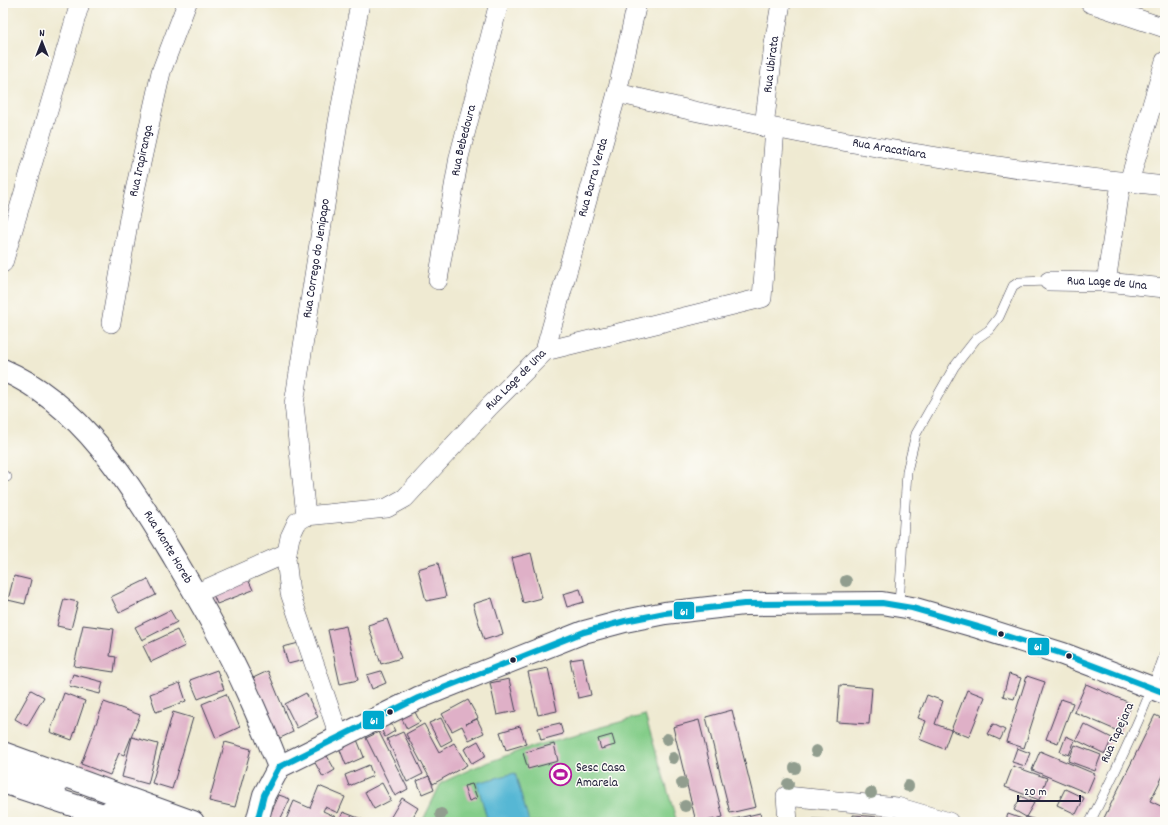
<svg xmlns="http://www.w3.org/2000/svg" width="1168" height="825" viewBox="0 0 1168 825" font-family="Dekko,sans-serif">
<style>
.green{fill:#84cd89;stroke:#537862}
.water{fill:#56b7d4;stroke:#3c6c88}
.building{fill:#dfb0c7}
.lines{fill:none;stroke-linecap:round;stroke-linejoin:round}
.lane-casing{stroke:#414052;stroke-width:10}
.street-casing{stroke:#414052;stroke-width:20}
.secondary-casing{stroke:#414052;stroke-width:24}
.primary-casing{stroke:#414052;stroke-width:24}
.lane{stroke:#fff;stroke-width:9}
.street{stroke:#fff;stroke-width:19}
.secondary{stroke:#fff;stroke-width:22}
.primary{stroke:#fff;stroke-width:22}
.bus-1-casing{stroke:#fdfcf7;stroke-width:9}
.bus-1{stroke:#00a9ce;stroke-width:6}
.tree{fill:#919d8e}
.bus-dot{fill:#22223b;stroke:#fdfcf7;stroke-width:1.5}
.labels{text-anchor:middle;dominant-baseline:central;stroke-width:3;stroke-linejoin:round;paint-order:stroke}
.street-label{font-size:13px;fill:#22223b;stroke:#fdfcf7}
.poi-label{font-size:13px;fill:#22223b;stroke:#fdfcf7;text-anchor:start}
.line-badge{stroke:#fdfcf7;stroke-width:1.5}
.badge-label{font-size:11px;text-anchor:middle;font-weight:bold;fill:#fff}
</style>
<rect width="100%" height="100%" fill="#fdfcf7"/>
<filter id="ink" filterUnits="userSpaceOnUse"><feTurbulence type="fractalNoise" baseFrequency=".025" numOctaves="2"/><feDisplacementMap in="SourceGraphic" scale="8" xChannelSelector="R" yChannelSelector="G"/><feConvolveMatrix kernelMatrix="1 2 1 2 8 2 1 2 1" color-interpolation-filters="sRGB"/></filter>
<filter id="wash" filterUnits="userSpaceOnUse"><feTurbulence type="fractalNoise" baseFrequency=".012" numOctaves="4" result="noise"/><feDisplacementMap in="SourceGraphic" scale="16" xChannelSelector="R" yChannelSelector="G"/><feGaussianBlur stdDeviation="0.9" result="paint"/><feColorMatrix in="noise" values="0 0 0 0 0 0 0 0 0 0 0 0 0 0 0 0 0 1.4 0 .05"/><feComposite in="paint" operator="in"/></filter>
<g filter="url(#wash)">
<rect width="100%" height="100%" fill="#efead2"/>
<path class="green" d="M645 715 677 822H422L441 783 473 768 524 749Z"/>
<path class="water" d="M515 773 529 822H488L477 783Z"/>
<g id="blocks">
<path class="building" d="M531 553 542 598 523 603 512 558Z
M438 563 446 597 426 601 418 569Z
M14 576 31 580 25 604 8 600Z
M247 577 253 590 217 604 212 592Z
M148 579 156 595 119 613 111 597Z
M580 589 584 602 567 607 563 594Z
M492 598 503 634 484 640 473 604Z
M64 599 78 602 71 629 57 626Z
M170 610 177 622 142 640 135 627Z
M387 619 401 658 381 664 368 625Z
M83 625 114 629 110 656 116 657 114 672 74 666Z
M346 626 358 680 340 684 328 630Z
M177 630 185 646 151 662 143 646Z
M299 643 304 660 288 664 283 647Z
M583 658 591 695 578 698 570 660Z
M548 668 557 711 538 715 528 672Z
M217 670 224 689 198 699 190 680Z
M268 671 293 732 278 739 253 678Z
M381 671 386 683 372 689 367 675Z
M73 674 103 682 100 694 69 686Z
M1009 674 1021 678 1014 699 1003 696Z
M1027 676 1045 682 1024 748 1006 742Z
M509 679 516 711 497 715 490 683Z
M180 683 186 701 156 712 150 694Z
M1086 684 1132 704 1120 732 1074 712Z
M840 685 872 688 869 724 837 722Z
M31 690 44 697 27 726 15 719Z
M967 690 985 697 969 737 951 730 944 749 919 739 926 721 918 718 927 695 943 701 935 724 951 730Z
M64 693 85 701 72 740 50 732Z
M306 693 318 717 297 728 285 704Z
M226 694 240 727 216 738 202 704Z
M1061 699 1073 703 1058 743 1046 739Z
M468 700 478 718 466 724 477 719 484 733 469 740 462 726 452 731 442 714Z
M104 702 140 715 124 755 119 753 110 775 81 764Z
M414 710 420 722 407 729 401 717Z
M732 710 756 807 730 813 706 717Z
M173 712 193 718 172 789 152 783Z
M1155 715 1165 720V772L1150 801 1165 808V822H1102Z
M441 718 452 740 441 746 429 723Z
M699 720 723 817 702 822H696L673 727Z
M391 723 395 731 385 737 381 729Z
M560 723 563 734 541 740 538 728Z
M424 724 439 752 454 743 467 765 433 784 406 734Z
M993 724 1005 730 1000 740 987 734Z
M1084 724 1112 738 1105 754 1076 740Z
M520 726 526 744 506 750 500 732Z
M379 732 408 789 395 796 366 738Z
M403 732 423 774 407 782 387 739Z
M612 735 615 745 601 749 598 739Z
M1066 736 1075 740 1069 755 1060 752Z
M132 737 158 744 148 784 122 777Z
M356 737 364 757 346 765 338 745Z
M478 741 486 756 472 764 464 749Z
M225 742 251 749 235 807 209 801Z
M554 744 558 761 528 769 523 753Z
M1075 745 1101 755 1095 771 1068 761Z
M1017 748 1030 753 1025 766 1012 762Z
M1040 751 1095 774 1087 793 1032 770Z
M326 754 335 770 323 777 314 761Z
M369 765 373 776 349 786 345 775Z
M1013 766 1047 778 1039 800 1005 787Z
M429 776 434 789 422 794 417 781Z
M382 783 391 800 374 809 365 792Z
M472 784 477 798 469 801 464 786Z
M319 786 345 797 338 813 325 807 323 811 336 817 334 822H285L294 801 310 808Z
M1065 789 1084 798 1076 814 1057 805Z
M279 795 290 799 279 822 269 817Z
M1021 796 1034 803 1026 817 1014 810Z
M402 798 418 808 410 822H392L389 820Z
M343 812 369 822H339Z
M760 813 762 822H734V819Z
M1008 814 1022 819 1021 822H1005Z
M853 815 879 817V822H853Z
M1026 817 1043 822H1025Z
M813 819 839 820V822H813Z"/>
</g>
</g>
<g filter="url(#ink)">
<use href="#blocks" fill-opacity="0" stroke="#414052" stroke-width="1"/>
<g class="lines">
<defs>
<path id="lane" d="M3 475 7 477
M899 606 907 471 916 434 954 367 976 339 989 330 999 317 1013 286 1019 282 1049 281
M1090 822C1118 767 1145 711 1165 653"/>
<g id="street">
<path d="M1090 3 1165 28"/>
<path id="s1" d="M617 93C797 137 981 168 1165 186"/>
<path id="s2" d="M764 127 774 44 781 3"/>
<path d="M1129 182 1165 61"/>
<path d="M3 263 80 3"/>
<path id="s3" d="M438 280 459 157 499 3"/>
<path id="s4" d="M1049 281 1106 282 1165 288"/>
<path d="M1106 282 1121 183"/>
<path id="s5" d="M111 323 129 218 151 117 161 72 187 3"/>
<path id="s6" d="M545 351 617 93 637 3"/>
<path id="s7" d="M306 516 387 508 405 498 489 407 545 351 762 298 775 129"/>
<path id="s8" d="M306 516 294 404 338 122 360 3"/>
<path d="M306 516 297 522 290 537 286 558 290 593 339 736"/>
<path d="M195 594 287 553"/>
<path d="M3 766 59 784"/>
<path d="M109 810 144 822"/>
<path d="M788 822 786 796 897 807 949 822"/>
</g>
<g id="secondary">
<path id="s9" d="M3 370C80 403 131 485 172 554 198 598 226 645 247 692 258 716 269 742 279 767"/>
<path d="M257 822 264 795 279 767 418 698 584 632 625 621 665 613 744 604 882 603 912 608 978 627 1063 654 1165 693"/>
</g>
<path id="primary" d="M3 753 193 822
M3 782 124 822"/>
</defs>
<use href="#lane" class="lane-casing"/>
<use href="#street" class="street-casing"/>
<use href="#secondary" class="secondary-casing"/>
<use href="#primary" class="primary-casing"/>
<use href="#lane" class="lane"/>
<use href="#street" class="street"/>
<use href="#secondary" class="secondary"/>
<use href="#primary" class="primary"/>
<defs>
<path id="bus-1" d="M257 822 264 795 279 767 418 698 584 632 625 621 665 613 744 604 882 603 912 608 978 627 1063 654 1165 693"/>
</defs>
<use href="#bus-1" class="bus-1-casing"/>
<use href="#bus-1" class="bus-1"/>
</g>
<g class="tree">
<circle cx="846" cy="581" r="6"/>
<circle cx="667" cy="739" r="6"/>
<circle cx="816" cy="751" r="6"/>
<circle cx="673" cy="758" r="6"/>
<circle cx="795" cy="768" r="6"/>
<circle cx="682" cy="783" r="6"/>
<circle cx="788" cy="784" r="6"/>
<circle cx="908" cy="786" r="6"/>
<circle cx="871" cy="793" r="6"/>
<circle cx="685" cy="806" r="6"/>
<circle cx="441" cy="814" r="6"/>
</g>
</g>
<defs>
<symbol id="stadium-ring" viewBox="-11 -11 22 22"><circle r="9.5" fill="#fdfcf7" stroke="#b5179e" stroke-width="1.5"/><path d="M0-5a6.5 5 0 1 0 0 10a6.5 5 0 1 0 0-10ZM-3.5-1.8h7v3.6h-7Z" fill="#b5179e"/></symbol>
</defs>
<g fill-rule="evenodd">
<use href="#stadium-ring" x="548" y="762" width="25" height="25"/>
</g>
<g class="bus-dot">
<circle cx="1001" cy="634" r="3.5"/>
<circle cx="1069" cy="656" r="3.5"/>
<circle cx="513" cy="660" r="3.5"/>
<circle cx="390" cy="712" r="3.5"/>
</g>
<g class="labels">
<g class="street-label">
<text stroke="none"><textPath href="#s2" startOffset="63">Rua Ubirata</textPath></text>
<text stroke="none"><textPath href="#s3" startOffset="142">Rua Bebedoura</textPath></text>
<text stroke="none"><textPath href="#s1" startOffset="278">Rua Aracatiara</textPath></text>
<text stroke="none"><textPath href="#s5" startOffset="165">Rua Irapiranga</textPath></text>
<text stroke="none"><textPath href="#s6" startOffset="180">Rua Barra Verda</textPath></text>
<text stroke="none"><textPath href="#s8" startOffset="260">Rua Corrego do Jenipapo</textPath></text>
<text stroke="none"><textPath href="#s4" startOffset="58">Rua Lage de Una</textPath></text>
<text stroke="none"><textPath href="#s7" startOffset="264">Rua Lage de Una</textPath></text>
<text stroke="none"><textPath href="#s9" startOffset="246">Rua Monte Horeb</textPath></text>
<text transform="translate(1118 733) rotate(-66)">Rua Tapejara</text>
</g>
<g class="poi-label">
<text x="576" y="768">Sesc Casa<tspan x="576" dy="15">Amarela</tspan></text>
</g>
</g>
<g class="line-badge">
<rect x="673" y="601" width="22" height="19" rx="4" fill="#00a9ce"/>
<rect x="1027" y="637" width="23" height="19" rx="4" fill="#00a9ce"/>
<rect x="362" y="710" width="23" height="20" rx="4" fill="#00a9ce"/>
</g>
<g class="badge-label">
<text x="684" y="615">61</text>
<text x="1038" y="650">61</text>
<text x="374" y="724">61</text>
</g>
<rect width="1168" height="825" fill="none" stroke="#fdfcf7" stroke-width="16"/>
<g transform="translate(42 42)" stroke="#fdfcf7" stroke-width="3" paint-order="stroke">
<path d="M0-3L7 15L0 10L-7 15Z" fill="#22223b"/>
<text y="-6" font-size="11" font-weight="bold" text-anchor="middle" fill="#22223b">N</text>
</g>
<path d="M1018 795v6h62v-6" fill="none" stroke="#22223b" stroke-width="2"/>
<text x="1024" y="795" font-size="12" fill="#22223b" stroke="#fdfcf7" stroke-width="3" paint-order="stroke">20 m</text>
</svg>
